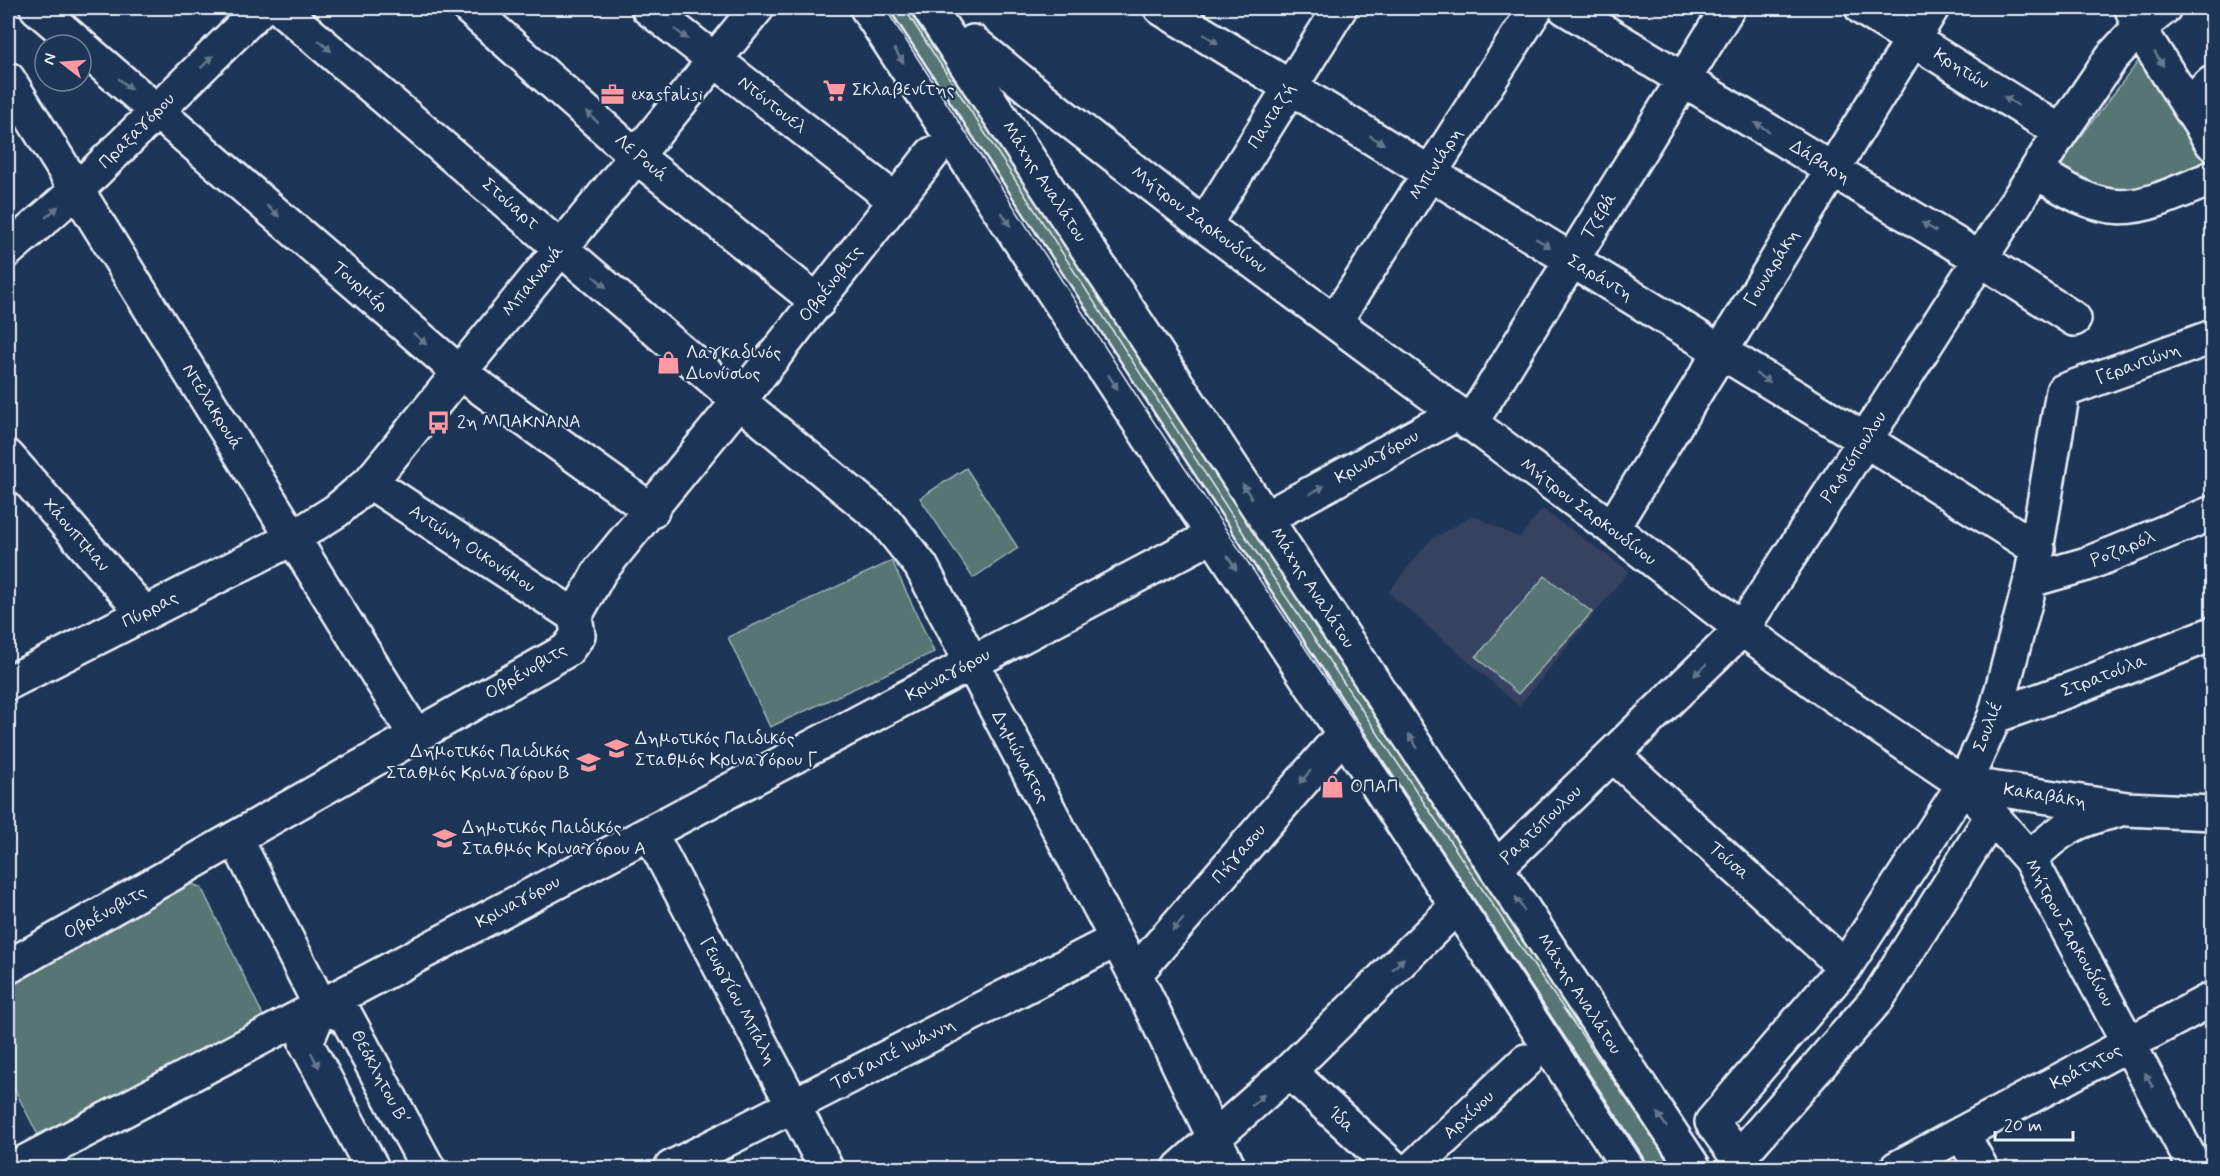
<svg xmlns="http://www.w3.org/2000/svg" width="2220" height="1176" viewBox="0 0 2220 1176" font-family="Mynerve,sans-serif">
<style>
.built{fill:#344261}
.green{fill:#567473;stroke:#9fb2b6;stroke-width:1.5}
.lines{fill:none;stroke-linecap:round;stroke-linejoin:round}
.minor-casing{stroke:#e8f1f8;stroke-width:38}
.major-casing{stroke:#e8f1f8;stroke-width:38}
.minor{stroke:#1d3557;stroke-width:33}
.major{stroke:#1d3557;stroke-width:33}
.tram{stroke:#e8f1f8;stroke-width:1.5}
.oneway{fill:#64778f}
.labels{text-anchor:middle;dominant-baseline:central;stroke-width:4.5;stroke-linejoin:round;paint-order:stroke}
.street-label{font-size:18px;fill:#e8f1f8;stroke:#1d3557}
.poi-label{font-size:18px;fill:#e8f1f8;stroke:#1d3557;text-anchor:start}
</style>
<rect width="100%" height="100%" fill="#1d3557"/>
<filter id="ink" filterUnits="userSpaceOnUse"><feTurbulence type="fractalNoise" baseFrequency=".0167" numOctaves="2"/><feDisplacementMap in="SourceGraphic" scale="12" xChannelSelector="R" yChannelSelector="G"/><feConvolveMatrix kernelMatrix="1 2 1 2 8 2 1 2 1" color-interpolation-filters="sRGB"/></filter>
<g filter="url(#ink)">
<path class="built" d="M1542 509 1629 571 1519 706 1388 592 1430 540 1468 518 1473 515 1519 538Z"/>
<path class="green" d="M874 8H912L1455 833 1683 1168H1639Z
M2144 54 2212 153V160L2156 189 2111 194 2056 169Z
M966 468 1018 548 973 578 920 498Z
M892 561 934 652 770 727 728 637Z
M1545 576 1592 612 1518 694 1476 657Z
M187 883 201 887 268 1026 41 1141 8 1076V987Z"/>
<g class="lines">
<defs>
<path id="minor" d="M37 8 80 45
M280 8 739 401 885 521 921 566 1135 974 1229 1168
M469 8 636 156 818 302
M648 8 896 201
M1161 8 1865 440 2038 549
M1565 8 1979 258 2074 319
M1862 8 2061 132
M2132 9 2139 28 2212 143
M973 42 1061 114 1204 225 1612 528 1742 629 1828 692 1964 784 2030 859 2195 1168
M81 46 459 372 652 511
M8 79 416 736
M2188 105 2212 83
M2036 171C2114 222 2130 213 2212 178
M1204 225 1340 8
M8 250 77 190 261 8
M1335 321 1536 8
M1470 424 1728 8
M8 457 144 613
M370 482 575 616
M1266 518 1456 414
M1612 528 1932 8
M2031 580 2087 564 2212 513
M8 683 293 538 336 511 370 482 757 8
M1995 716 2069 690 2212 634
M1613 755 1845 967
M1964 784 2127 809 2212 813
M1992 816 1878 998 1738 1158 1712 1122 1845 967 1964 784 1975 760 1995 716 2031 580 2063 391 2212 337
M650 833 826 1168
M236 839 321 1007 346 1016 428 1168
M2030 859C2058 830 2076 820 2115 811
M1496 868 1742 629 1865 440 2061 132 2112 57 2139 28 2164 8
M8 967 567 650 578 635 575 616 600 571 739 401 932 154
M1135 974 1344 733
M321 1007 306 1043 372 1168
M1289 1071 1394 1168
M1962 1133 1981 1168
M14 1168 1214 535
M671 1168 1116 940
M1180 1168 1289 1071 1457 906
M1413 1168 1526 1061
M1897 1168 2212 999"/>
<path id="major" d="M867 8 1629 1168
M929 8 1694 1168"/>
</defs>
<use href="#minor" class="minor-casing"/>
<use href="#major" class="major-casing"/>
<use href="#minor" class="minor"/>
<use href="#major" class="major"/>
<path class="tram" d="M885 8 1140 401 1443 854 1648 1168
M904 8 1246 537 1525 953 1674 1168"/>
</g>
<defs><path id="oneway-solid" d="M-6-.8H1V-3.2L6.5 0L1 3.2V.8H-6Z" transform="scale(1.5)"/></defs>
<g class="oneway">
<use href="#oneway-solid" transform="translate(681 34) rotate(38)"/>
<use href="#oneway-solid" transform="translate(1211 39) rotate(32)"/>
<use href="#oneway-solid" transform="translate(325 46) rotate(41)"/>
<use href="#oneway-solid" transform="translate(899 56) rotate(57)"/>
<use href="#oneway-solid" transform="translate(2159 59) rotate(57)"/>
<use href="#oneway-solid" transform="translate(207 62) rotate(-45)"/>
<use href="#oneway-solid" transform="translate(125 84) rotate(41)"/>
<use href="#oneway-solid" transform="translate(2011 101) rotate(-148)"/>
<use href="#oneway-solid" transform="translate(592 117) rotate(-138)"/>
<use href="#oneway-solid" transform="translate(1762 127) rotate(-149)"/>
<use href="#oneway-solid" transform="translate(1377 140) rotate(31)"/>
<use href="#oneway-solid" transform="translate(273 211) rotate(41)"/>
<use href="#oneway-solid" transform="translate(52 212) rotate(-41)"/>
<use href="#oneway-solid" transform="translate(1006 219) rotate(57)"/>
<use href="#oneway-solid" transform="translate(1929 227) rotate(-149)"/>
<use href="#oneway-solid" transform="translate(1543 243) rotate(32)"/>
<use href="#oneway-solid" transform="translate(600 282) rotate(41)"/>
<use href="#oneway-solid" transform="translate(420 339) rotate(41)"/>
<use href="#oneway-solid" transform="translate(1763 378) rotate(31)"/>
<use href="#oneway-solid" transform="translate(1113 382) rotate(57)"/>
<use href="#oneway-solid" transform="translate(1317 490) rotate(-29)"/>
<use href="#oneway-solid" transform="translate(1247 491) rotate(-123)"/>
<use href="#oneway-solid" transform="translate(1232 563) rotate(57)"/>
<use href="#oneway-solid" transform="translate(1700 670) rotate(136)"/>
<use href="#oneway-solid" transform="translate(1413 741) rotate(-123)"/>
<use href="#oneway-solid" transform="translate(1305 777) rotate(131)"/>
<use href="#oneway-solid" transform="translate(1520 904) rotate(-123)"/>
<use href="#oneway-solid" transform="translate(1178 925) rotate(131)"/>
<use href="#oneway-solid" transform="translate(1398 964) rotate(-45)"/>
<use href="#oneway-solid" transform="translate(315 1060) rotate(62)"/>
<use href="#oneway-solid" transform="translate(2149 1080) rotate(-118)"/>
<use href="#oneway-solid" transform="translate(1258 1100) rotate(-43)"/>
<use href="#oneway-solid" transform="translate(1662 1120) rotate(-123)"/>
</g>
</g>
<defs>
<symbol id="supermarket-bare" viewBox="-9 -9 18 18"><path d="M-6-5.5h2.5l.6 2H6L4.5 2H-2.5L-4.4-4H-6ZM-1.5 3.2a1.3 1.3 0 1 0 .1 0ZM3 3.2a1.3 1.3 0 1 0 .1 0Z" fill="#ff9aa2" stroke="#1d3557" stroke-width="2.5" paint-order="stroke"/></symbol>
<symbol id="office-bare" viewBox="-9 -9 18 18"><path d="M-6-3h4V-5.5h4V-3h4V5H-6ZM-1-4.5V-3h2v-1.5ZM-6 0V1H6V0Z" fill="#ff9aa2" stroke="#1d3557" stroke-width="2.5" paint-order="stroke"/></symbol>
<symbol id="shop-bare" viewBox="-9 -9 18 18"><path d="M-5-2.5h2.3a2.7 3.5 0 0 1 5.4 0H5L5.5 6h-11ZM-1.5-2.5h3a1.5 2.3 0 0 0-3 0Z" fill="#ff9aa2" stroke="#1d3557" stroke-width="2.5" paint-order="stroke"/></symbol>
<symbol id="bus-bare" viewBox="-9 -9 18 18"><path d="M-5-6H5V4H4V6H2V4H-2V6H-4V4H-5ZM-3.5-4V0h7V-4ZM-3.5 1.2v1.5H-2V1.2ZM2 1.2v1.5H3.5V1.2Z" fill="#ff9aa2" stroke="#1d3557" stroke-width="2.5" paint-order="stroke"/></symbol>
<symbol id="school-bare" viewBox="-9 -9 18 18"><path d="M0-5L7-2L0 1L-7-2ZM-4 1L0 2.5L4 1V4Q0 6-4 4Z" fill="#ff9aa2" stroke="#1d3557" stroke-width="2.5" paint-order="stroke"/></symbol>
</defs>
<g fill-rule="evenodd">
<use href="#supermarket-bare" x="818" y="74" width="33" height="33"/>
<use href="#office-bare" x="596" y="78" width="33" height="33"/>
<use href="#shop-bare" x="652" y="346" width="33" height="33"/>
<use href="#bus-bare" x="422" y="406" width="33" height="33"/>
<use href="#school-bare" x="600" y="732" width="33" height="33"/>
<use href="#school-bare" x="572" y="746" width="33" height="33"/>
<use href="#shop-bare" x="1316" y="770" width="33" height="33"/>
<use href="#school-bare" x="428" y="822" width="33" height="33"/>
</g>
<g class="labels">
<g class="street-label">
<text transform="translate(1961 69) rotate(32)">Κρητών</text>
<text transform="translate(772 105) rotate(38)">Ντόντουελ</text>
<text transform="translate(1272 116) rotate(-58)">Πανταζή</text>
<text transform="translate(137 131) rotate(-45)">Πραξαγόρου</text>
<text transform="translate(641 158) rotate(40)">Λε Ρουά</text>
<text transform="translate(1820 162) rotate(31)">Δάβαρη</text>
<text transform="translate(1436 164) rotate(-57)">Μπινιάρη</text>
<text transform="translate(1044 182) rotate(57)">Μάχης Αναλάτου</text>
<text transform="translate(510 204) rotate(41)">Στούαρτ</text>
<text transform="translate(1599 216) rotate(-58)">Τζεβά</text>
<text transform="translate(1199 220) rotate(37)">Μήτρου Σαρκουδίνου</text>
<text transform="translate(1772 268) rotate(-58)">Γουναράκη</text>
<text transform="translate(1600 278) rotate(31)">Σαράντη</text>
<text transform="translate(533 281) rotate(-51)">Μπακνανά</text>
<text transform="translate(831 284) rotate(-52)">Οβρένοβιτς</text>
<text transform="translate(360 287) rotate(41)">Τουρμέρ</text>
<text transform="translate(2138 364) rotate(-20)">Γεραντώνη</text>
<text transform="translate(212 407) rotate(58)">Ντελακρουά</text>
<text transform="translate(1377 457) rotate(-29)">Κριναγόρου</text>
<text transform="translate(1854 457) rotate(-57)">Ραφτόπουλου</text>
<text transform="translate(1588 512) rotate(37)">Μήτρου Σαρκουδίνου</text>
<text transform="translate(76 535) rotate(49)">Χάουπτμαν</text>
<text transform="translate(472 549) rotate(33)">Αντώνη Οικονόμου</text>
<text transform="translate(2123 549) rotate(-22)">Ροζαρόλ</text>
<text transform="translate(1312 588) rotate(57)">Μάχης Αναλάτου</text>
<text transform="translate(150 610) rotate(-27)">Πύρρας</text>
<text transform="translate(526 672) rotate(-31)">Οβρένοβιτς</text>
<text transform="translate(948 675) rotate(-28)">Κριναγόρου</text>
<text transform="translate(2104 676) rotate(-21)">Στρατούλα</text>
<text transform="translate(1988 727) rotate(-69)">Σουλιέ</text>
<text transform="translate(1020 757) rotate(62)">Δημώνακτος</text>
<text transform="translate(2045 796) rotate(9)">Κακαβάκη</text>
<text transform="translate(1541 825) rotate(-44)">Ραφτόπουλου</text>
<text transform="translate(1239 854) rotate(-49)">Πήγασου</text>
<text transform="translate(1729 861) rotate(42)">Τούσα</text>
<text transform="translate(518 902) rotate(-28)">Κριναγόρου</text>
<text transform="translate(105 913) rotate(-29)">Οβρένοβιτς</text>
<text transform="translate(2069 933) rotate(61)">Μήτρου Σαρκουδίνου</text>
<text transform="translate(1579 994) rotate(57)">Μάχης Αναλάτου</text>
<text transform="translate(738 1001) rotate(62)">Γεωργίου Μπάλη</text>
<text transform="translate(893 1054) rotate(-27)">Τσιγαντέ Ιωάννη</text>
<text transform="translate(2086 1067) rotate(-28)">Κράτητος</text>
<text transform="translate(381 1080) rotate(62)">Θεόκλητου Β΄</text>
<text transform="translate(1469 1115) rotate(-43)">Αρχίνου</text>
<text transform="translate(1341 1120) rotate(43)">Ίδα</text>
</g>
<g class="poi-label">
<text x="852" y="90">Σκλαβενίτης</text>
<text x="631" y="95">exasfalisi</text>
<text x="686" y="353">Λαγκαδινός<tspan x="686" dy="21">Διονύσιος</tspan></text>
<text x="457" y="422">2η ΜΠΑΚΝΑΝΑ</text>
<text x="635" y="739">Δημοτικός Παιδικός<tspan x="635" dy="21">Σταθμός Κριναγόρου Γ</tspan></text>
<text x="570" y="752" text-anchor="end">Δημοτικός Παιδικός<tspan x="570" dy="21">Σταθμός Κριναγόρου Β</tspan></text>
<text x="1350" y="787">ΟΠΑΠ</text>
<text x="462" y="828">Δημοτικός Παιδικός<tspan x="462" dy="21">Σταθμός Κριναγόρου Α</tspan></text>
</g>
</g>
<rect width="2220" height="1176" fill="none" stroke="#1d3557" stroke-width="30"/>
<rect x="15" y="15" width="2190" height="1146" fill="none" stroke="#e8f1f8" stroke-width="2" filter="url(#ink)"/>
<g transform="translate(63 63) rotate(287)"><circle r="28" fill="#1d3557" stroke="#6e8097" stroke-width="1.5"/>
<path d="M0-4.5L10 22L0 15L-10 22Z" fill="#ff9aa2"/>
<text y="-9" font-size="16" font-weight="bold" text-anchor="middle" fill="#e8f1f8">N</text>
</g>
<path d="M1995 1131v9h78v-9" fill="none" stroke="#e8f1f8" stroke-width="3"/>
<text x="2004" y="1131" font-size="18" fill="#e8f1f8" stroke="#1d3557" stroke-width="4.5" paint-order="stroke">20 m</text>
</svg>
